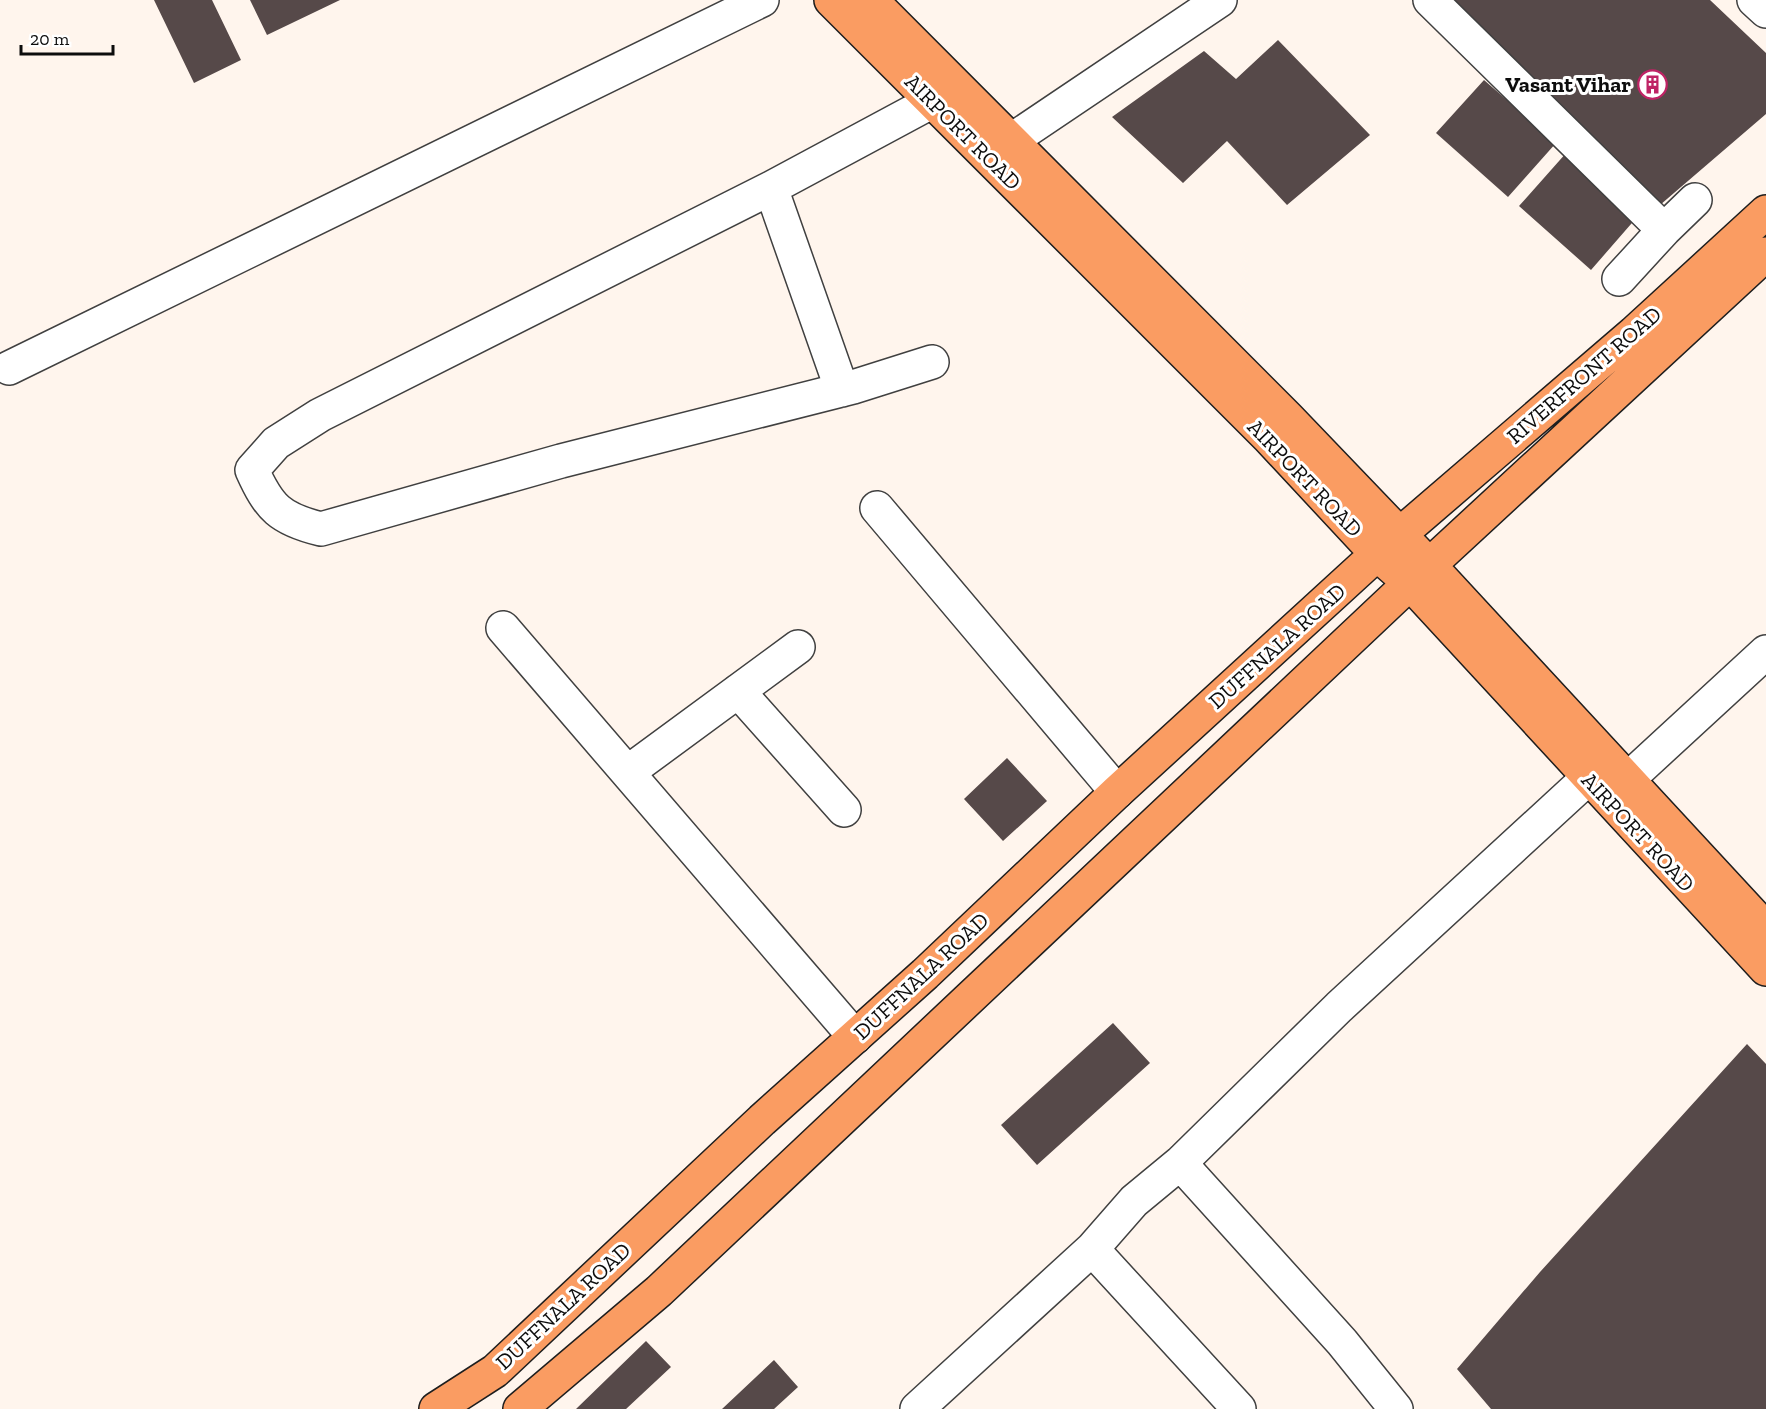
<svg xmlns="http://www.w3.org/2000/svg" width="1766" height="1409" viewBox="0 0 1766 1409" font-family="'Zilla Slab',serif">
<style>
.building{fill:#564949}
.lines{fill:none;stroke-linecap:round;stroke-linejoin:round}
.minor-casing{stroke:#404040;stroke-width:36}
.major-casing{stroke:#1e1e1e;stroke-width:36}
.minor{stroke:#fff;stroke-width:33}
.major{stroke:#fa9c62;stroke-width:33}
.labels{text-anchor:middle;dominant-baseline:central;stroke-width:6;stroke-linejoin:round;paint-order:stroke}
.poi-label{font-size:22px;font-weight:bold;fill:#0d0d0d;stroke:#fff;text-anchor:end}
.street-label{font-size:22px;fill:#0d0d0d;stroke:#fff}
</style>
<rect width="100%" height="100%" fill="#fff5ed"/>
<path class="building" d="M154 0H212L241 60 194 83Z
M250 0H340L267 35Z
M1453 0H1710L1766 53V114L1660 205Z
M1278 40 1370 135 1287 205 1227 141 1183 183 1112 117 1204 51 1236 79Z
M1484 80 1556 143 1508 197 1436 133Z
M1567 152 1638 216 1591 270 1519 206Z
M1007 758 1047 801 1003 841 964 799Z
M1113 1023 1150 1063 1037 1165 1001 1125Z
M1747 1044 1766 1064V1409H1491L1457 1369 1540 1272Z
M646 1341 671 1367 626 1409H576Z
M774 1360 798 1387 774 1409H722Z"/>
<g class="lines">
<defs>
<path id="minor" d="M1430 0 1664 230 1695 200
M1754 0 1766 11
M1012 140 1220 0
M771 188 842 390
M1619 279 1664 230
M932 362 853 387 561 461 321 529C280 519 269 508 252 470L276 443 320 415 771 188 933 101
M9 368 762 0
M877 508 1117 792
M503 628 855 1037
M738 691 844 810
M628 772 798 647
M1627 780 1766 652
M1180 1163 1342 1342 1396 1409
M1092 1249 1239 1409
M917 1409 1092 1249 1134 1201 1180 1163 1339 1007 1588 778"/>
<path id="major" d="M831 0 1268 437 1377 554 1410 583 1766 969
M871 0 1288 418 1430 566 1766 929
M436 1409 495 1371 762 1120 925 974 1117 792 1377 554 1634 333 1766 212
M520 1409 659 1291 1410 583 1766 254"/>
</defs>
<use href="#minor" class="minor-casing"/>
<use href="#major" class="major-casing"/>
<use href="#minor" class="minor"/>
<use href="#major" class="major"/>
</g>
<defs>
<symbol id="building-ring" viewBox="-11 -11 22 22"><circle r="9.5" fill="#fff" stroke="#bf2365" stroke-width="1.5"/><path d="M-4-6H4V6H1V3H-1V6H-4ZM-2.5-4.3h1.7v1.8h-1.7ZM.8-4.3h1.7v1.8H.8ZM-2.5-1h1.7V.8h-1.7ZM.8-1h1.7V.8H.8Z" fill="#bf2365"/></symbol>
</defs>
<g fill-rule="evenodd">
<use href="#building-ring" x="1636" y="68" width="33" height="33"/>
</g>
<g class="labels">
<g class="poi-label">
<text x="1631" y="84">Vasant Vihar</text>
</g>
<g class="street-label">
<text transform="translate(963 132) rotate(45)">AIRPORT ROAD</text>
<text transform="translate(1584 375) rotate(-41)">RIVERFRONT ROAD</text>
<text transform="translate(1305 478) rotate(46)">AIRPORT ROAD</text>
<text transform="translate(1277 646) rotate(-42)">DUFFNALA ROAD</text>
<text transform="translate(1638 832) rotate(47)">AIRPORT ROAD</text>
<text transform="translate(921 976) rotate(-43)">DUFFNALA ROAD</text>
<text transform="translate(563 1306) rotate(-43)">DUFFNALA ROAD</text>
</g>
</g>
<path d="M21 45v9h92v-9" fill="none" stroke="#0d0d0d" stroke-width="3"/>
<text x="30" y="45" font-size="18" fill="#0d0d0d" stroke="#ffffff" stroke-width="4.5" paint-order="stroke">20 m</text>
</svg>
